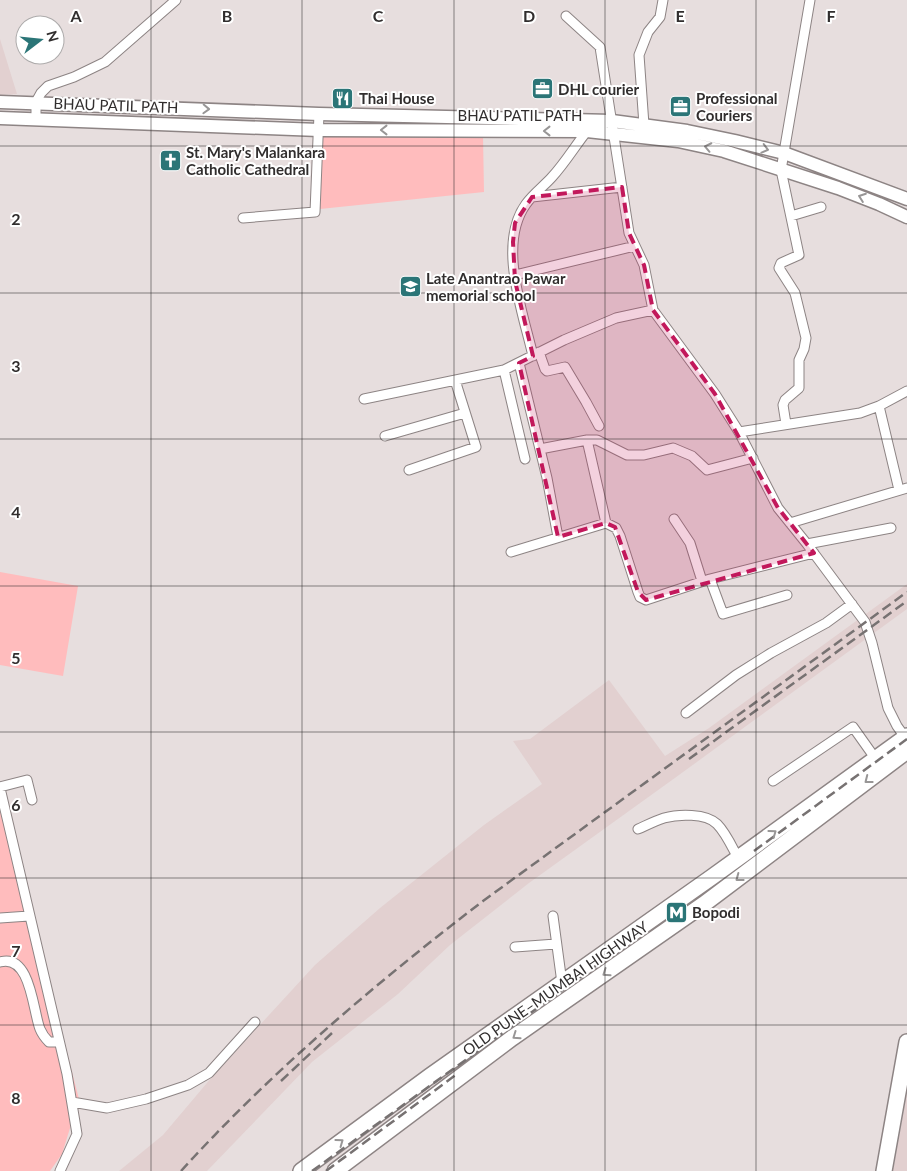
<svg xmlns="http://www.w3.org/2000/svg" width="907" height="1171" viewBox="0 0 907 1171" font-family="Lato,sans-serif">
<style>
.built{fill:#e2d0d0}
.green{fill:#ffbcbd}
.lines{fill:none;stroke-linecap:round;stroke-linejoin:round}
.minor-casing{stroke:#8d8484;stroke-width:11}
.secondary-casing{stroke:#8d8484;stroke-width:15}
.primary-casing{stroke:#8d8484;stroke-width:18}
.trunk-casing{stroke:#8d8484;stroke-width:18}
.minor{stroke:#fff;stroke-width:9}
.secondary{stroke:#fff;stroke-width:12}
.primary{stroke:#fff;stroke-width:15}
.trunk{stroke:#fff;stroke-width:15}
.rail{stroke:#777272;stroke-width:2.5;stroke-dasharray:10 5;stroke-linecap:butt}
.oneway{stroke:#989696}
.marked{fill:#c2185b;fill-opacity:0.2;stroke:#c2185b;stroke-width:4;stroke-dasharray:10 6;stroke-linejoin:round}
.grid{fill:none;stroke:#312e2e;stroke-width:1;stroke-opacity:0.55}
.labels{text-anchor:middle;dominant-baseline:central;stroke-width:4;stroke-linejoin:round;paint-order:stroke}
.poi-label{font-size:15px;font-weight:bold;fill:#312e2e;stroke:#fff;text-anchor:start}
.street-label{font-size:15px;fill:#312e2e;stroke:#fff}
.grid-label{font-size:16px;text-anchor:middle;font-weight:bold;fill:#312e2e;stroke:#fff;stroke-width:4;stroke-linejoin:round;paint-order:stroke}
</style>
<rect width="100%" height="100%" fill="#e7dede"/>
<path class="built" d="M0 39 17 94 0 95Z
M907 584V609L679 775 529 883 450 945 398 994 312 1062 207 1171H119L163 1135 212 1077 315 965 380 908 484 825 542 784 513 741 530 739 609 680 665 756 709 728Z
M907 1093V1171H893Z"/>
<path class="green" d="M323 135 483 136 484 192 320 209Z
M0 572 78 586 63 676 0 665Z
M0 796 79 1099 62 1154 50 1171H0Z"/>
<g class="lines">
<defs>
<path id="minor" d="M566 16 600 47 629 233 644 265 653 310 715 394 739 432 778 508 807 544 865 622 872 643 888 708 897 726 907 740
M36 119V102L41 93 48 86 74 77 105 62 176 0
M644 125 639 55 648 32 660 17 663 0
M532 197 622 187
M791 216 821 207
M243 218 315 212 319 114
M515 275 635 246
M539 352 545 369 547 371 565 367 586 402 599 426
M533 356C523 312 497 244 526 204 533 194 544 186 552 177 565 163 575 146 587 131
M519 363 547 478 558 537
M504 370 525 459
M364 399 504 370 564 340 616 318 653 310
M879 406 899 490
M786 424 783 405 785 400 799 388V360L804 349 806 338 795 293 779 268 781 263 799 255 781 170 810 0
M739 432 860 413 879 406 907 391
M385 436 465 413
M540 449 587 440H597L627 455H644L673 448 692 456 707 470 753 458
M409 470 476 447 455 380
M674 519 690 543 702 581
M606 523 616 528 620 536 638 592 640 597 646 600 710 579 814 553
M790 523 907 488
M807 544 891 528
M511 552 606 523 587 440
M710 579 723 614 787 595
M686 713 736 675 771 653 826 623 852 604
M773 781 853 727 875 758
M0 787 27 780 32 800
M0 788 67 1074 77 1134 60 1171
M638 829C647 825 655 821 664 818 678 814 706 813 717 824 726 833 732 847 738 858
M553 916 562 983
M0 918 29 916
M515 947 556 944
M0 962C31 953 33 1012 40 1029 42 1034 45 1038 49 1042H59
M72 1102 107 1108 146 1099 188 1085 209 1073 255 1022"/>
<path id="secondary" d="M0 102 319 114 612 121 687 131 735 141 784 153 907 199
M0 118 319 130 587 131 678 141 724 151 838 188 879 204 907 217"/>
<path id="primary" d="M884 1171 907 1042"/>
<path id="trunk" d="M301 1171 430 1076 712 877 907 736
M335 1171 512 1038 704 904 907 751"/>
</defs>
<use href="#minor" class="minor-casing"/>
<use href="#secondary" class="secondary-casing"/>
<use href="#primary" class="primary-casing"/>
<use href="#trunk" class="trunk-casing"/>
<use href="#minor" class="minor"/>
<use href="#secondary" class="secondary"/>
<use href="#primary" class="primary"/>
<use href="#trunk" class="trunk"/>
<path class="rail" d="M689 759 907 601
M754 851 907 739
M281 1081 332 1033
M181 1171C272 1071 376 983 483 901L907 592
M312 1171 597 965
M326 1171 457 1074"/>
</g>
<defs><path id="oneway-chevron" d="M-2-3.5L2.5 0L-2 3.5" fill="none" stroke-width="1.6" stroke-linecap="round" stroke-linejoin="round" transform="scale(1.25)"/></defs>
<g class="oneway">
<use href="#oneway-chevron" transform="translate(206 109) rotate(2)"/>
<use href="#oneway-chevron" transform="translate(384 130) rotate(-180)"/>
<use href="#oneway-chevron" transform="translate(547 131) rotate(-180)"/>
<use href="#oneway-chevron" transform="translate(708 147) rotate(-168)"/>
<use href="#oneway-chevron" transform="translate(765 149) rotate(15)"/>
<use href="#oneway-chevron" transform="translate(862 197) rotate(-160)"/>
<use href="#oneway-chevron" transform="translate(868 780) rotate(142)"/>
<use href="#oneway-chevron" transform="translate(773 833) rotate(-36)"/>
<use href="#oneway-chevron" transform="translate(739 878) rotate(143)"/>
<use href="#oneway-chevron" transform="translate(606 973) rotate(145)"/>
<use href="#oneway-chevron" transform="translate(516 1036) rotate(145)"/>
<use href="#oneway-chevron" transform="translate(340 1142) rotate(-36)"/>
</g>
<path class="marked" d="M622 187 629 233 644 265 653 310 715 394 778 508 814 553 646 600 638 592 615 527 606 523 558 537 519 363 533 356 515 281 513 242 515 223 532 197Z"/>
<path class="grid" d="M151 0V1171M302 0V1171M454 0V1171M605 0V1171M756 0V1171M0 146H907M0 293H907M0 439H907M0 586H907M0 732H907M0 878H907M0 1025H907"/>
<defs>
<symbol id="office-square" viewBox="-11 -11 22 22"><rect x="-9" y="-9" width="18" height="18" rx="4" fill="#2b7577" stroke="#fff"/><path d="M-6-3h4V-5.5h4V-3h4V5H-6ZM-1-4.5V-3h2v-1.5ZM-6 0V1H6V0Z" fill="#fff"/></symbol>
<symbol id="restaurant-square" viewBox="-11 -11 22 22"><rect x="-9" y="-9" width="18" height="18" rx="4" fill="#2b7577" stroke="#fff"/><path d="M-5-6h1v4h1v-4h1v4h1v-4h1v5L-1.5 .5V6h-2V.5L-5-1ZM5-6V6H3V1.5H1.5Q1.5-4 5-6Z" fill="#fff"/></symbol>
<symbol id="church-square" viewBox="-11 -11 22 22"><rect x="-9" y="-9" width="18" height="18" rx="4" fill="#2b7577" stroke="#fff"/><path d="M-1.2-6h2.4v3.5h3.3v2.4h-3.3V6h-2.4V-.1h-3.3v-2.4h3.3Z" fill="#fff"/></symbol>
<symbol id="school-square" viewBox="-11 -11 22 22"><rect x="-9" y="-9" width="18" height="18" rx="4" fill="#2b7577" stroke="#fff"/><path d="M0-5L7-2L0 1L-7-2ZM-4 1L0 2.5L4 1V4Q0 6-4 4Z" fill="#fff"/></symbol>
<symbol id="metro-square" viewBox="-11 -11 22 22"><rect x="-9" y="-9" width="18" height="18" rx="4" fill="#2b7577" stroke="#fff"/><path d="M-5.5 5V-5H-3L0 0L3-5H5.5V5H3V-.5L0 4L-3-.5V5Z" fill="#fff"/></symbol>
</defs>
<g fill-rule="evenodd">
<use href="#office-square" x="530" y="76" width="25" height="25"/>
<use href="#restaurant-square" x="330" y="86" width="25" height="25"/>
<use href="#office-square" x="668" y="94" width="25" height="25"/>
<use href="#church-square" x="158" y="148" width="25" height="25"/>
<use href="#school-square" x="398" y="274" width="25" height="25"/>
<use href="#metro-square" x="664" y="900" width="25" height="25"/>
</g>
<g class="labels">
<g class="poi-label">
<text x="558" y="89">DHL courier</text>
<text x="359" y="98">Thai House</text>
<text x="696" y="98">Professional<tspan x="696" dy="17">Couriers</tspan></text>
<text x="186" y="152">St. Mary's Malankara<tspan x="186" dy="17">Catholic Cathedral</tspan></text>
<text x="426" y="278">Late Anantrao Pawar<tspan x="426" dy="17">memorial school</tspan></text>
<text x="692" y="912">Bopodi</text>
</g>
<g class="street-label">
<text transform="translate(116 105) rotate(2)">BHAU PATIL PATH</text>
<text x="520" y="115">BHAU PATIL PATH</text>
<text transform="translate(555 988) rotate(-35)">OLD PUNE–MUMBAI HIGHWAY</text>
</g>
</g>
<g class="grid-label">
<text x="76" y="22">A</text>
<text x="227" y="22">B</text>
<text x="378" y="22">C</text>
<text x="529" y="22">D</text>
<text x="680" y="22">E</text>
<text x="831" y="22">F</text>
<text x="16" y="225">2</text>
<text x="16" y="372">3</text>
<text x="16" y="518">4</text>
<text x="16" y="664">5</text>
<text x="16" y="811">6</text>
<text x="16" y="957">7</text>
<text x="16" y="1104">8</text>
</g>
<g transform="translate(40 40) rotate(74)"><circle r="24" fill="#ffffff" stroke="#adabab"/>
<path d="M0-4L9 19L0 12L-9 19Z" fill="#2b7577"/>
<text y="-8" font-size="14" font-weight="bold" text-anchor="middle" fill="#312e2e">N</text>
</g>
</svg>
